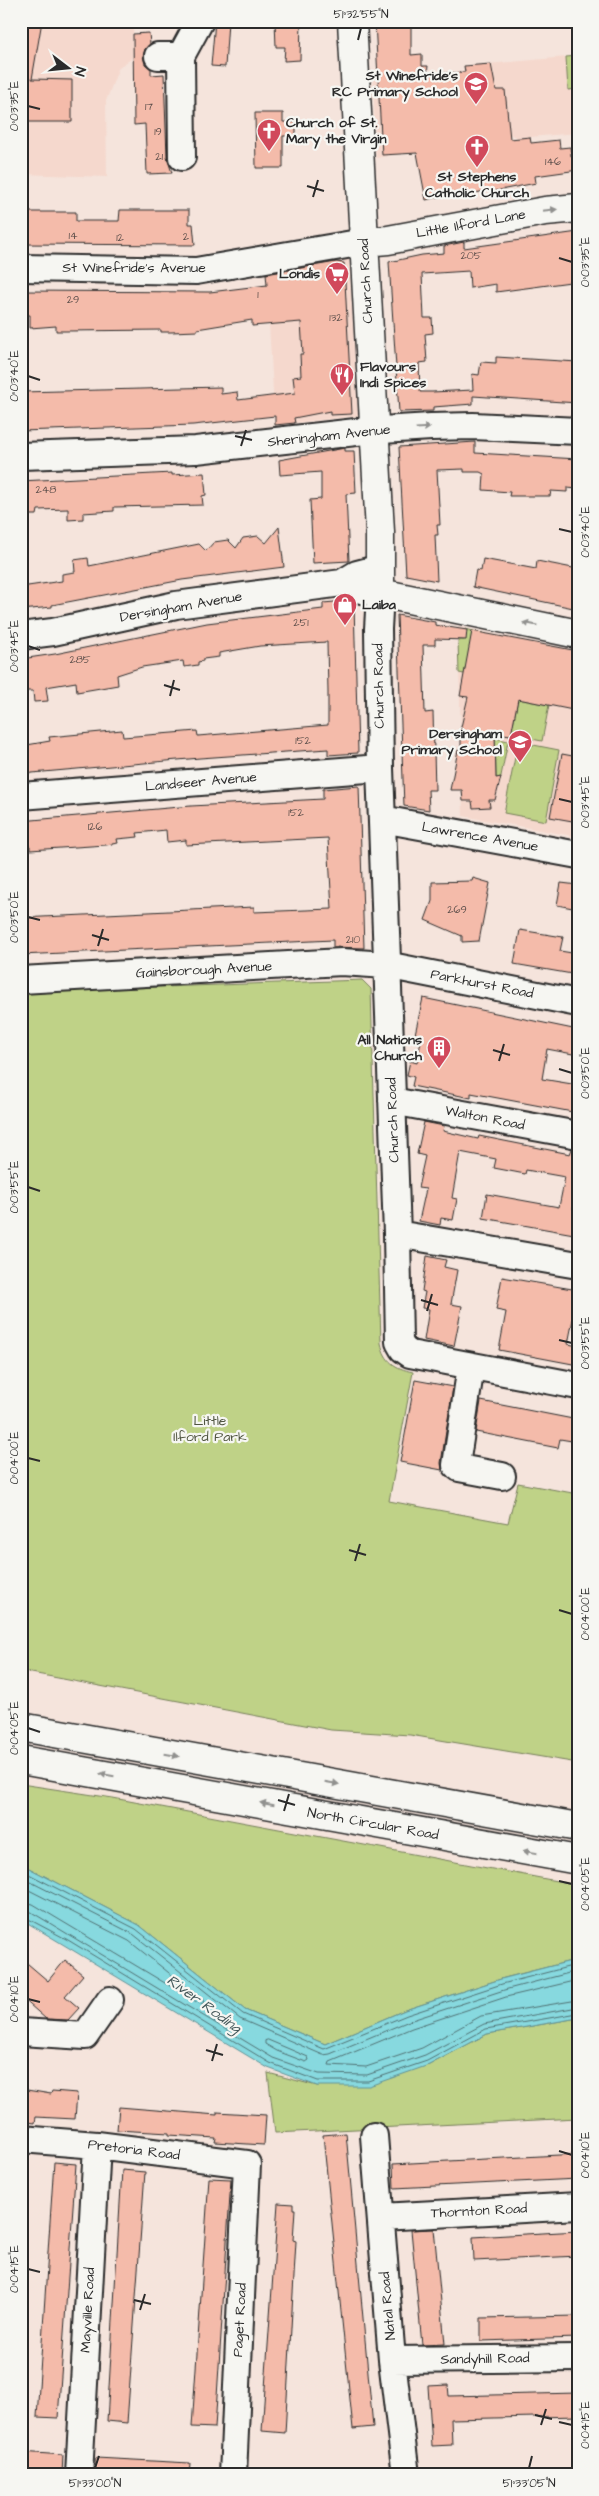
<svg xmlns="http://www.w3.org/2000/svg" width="599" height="2496" viewBox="0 0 599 2496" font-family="'Architects Daughter',sans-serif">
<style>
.built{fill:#f5d8cd}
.green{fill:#bfd287;stroke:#757e59}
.water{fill:#87d9df;stroke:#629397}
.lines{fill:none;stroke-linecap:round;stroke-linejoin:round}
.shore{stroke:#507173;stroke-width:1}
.building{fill:#f4bbaa;stroke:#2b2b2b}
.minor-casing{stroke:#2b2b2b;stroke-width:30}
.major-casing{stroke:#2b2b2b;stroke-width:31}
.highway-casing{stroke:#2b2b2b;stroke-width:31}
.minor{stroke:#f6f6f2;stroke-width:26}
.major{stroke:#f6f6f2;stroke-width:28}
.highway{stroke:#f6f6f2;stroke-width:28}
.oneway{fill:#90908e}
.ticks{fill:none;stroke:#2b2b2b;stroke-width:2}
.labels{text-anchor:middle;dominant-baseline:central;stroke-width:4.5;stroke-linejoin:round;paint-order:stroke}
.number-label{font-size:11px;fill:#5d4f4b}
.poi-label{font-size:14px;font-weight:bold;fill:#2b2b2b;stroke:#f6f6f2;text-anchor:end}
.street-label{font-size:14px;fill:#2b2b2b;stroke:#f6f6f2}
.park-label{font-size:14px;fill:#505542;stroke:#f6f6f2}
.water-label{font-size:15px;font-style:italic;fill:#425658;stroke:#f6f6f2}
.neatline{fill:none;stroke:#2b2b2b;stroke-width:2}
.ticks-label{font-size:12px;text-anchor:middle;fill:#2b2b2b}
</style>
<rect width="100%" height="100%" fill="#f5e4dc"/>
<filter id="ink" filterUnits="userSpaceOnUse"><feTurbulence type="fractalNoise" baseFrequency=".02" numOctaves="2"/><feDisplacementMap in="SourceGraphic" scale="10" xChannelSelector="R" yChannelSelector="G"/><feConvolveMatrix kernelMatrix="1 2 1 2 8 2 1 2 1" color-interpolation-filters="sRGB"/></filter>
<g filter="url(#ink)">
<path class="built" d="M21 21H133L134 57 119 67 106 101 107 177 21 174Z
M578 56V133L517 138 512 135 376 158 373 78 464 72V66Z
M349 258 358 416 275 425 266 273Z
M458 627 578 651V837L463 816Z"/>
<path class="green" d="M578 56V89L568 90 566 57Z
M465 629 487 634 486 641 464 674 459 673 458 640H464Z
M518 699 549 705 542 741 511 735Z
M495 738 508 741 500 781 499 778H496Z
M518 742 559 750 546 821 504 813Z
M362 980 371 989 381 1343C385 1362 395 1368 413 1372L389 1501 508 1523 518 1483 578 1494V1763L410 1735 331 1730 21 1671V992Z
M21 1784 113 1798 578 1885V1920H575L578 1921V1962H567L504 1978 405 2010 325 2044 245 2010 139 1925 21 1864Z
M578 2018V2118L275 2133 268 2073 317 2086 429 2065 487 2034Z"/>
<path class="water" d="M21 1864 139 1925 245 2010 325 2044 405 2010 501 1979 567 1962H578V2018L487 2034 429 2065 369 2086H317L268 2068 21 1919Z"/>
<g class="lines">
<path class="shore" d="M21 1870 136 1929 243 2014 324 2049 407 2015 502 1984 568 1967 578 1966
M21 1877 133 1934 240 2019 323 2055 330 2054 409 2021 504 1990 569 1973H578
M21 1886 129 1941 203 2000 204 2003 200 2004 33 1904 21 1901
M21 1909 28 1910 273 2058 319 2074 367 2075 425 2055 484 2024 578 2007
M21 1915 68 1940 270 2063 318 2081H368L427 2061 486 2029 578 2013
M578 1980 506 1997 412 2028 330 2062 329 2065 366 2067 422 2048 481 2016 578 2000
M268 2040 308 2057 309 2060 306 2062 277 2051 265 2044V2041Z"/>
</g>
<path class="building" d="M21 21H42L32 79 72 80V122H21Z
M215 21H228L225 67 211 66Z
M275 21H301L300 60 284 61 285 47H276Z
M375 21H411V55L422 54V66H428L427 74 465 72 464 66 491 64 496 90H505L510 139 530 137 531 143 559 140 560 148 570 147 571 156 578 155V170L535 176 536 183 490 192V190L460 196 459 192 426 200 417 153 382 155Z
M149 33 150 44 145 49 143 56 145 64 151 69V75L164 74 167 157 172 173 147 174 145 124 134 125 133 34Z
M255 113H283V122H296V136H283V168H256Z
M120 210H189V224H193L195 245 21 244V212H76V221H119Z
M578 232V281L496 292V284L470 288 469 271 422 274 424 318H432L433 333 425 334 427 362 419 363 420 392H432L473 390 472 374 479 375 481 362 496 363V357L578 362V403L473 396V404L433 407V411L399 412 389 262 422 255 444 253V246L464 242V248Z
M336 262 344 263 352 414 330 415V411L294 418 295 423 275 425V416L193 425 21 431V392L221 387V394L237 392 238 400 295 393 293 377 301 376 300 354H303L301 322 252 326V320L197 329V331L171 332H161V330L66 331H56V326L30 328V315H21V291L210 292 267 285 266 274Z
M475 442V453L578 459V489L567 488V492L551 491 550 496H509L510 492 483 490 484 474 480 472H464V469L437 470 440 525H437L438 535H435L437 581 406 575 399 447Z
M345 448V451H354L356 493 346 494 349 561 313 563 310 500 321 499V472L280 475 279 460Z
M172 473V475L204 473 206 495 202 496 203 505 114 507V511L83 513V519L68 520V509L38 510 37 515H21V481Z
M279 527 284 567 182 580 52 605V607L21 610V587L62 581V574L75 572 74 560 88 558 89 566 199 544 206 551 214 542 228 540 236 548 243 538 258 536 266 543Z
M483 559 536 569 537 561 578 569V609L473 587 476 570 481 571Z
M346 601 354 604 358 753 328 755V749L200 758 21 774V746L50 741 49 737 122 730 123 737 197 731 198 736 328 725V692L327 642 260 646 219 653V657L203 659V661L198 662V665L184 667 183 661 142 667 117 675 118 685 77 692 76 682 46 687 48 701 34 702 33 691H27L25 684 21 685V659L55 654 207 623 323 609V603Z
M397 615 435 622V625L467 630 466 640 435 639V645H423L425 713 433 712 435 790H428L429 810 404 806Z
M472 631 578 651V711L518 699 511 735 495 733 496 778 501 777 495 800H489L490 807 473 808 472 801H463L462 790H450L458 750H461V727L468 697 460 696Z
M562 754 578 757V822L550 817Z
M359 786 364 948 333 947V940L21 955V918L254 907V912L332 909 328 838 186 845V840L167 842 166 830 137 833 138 837 117 839 118 843 106 845 30 850V846L21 847V821L191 806 323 799V789Z
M473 878 490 883 479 941 462 942V936L425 920 432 901V882L472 881Z
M561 883 578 885V909L557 905Z
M520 930 563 937 560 951 578 954V975L514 964Z
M423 998 578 1030V1055L547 1049 542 1079 578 1085V1113L471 1093V1098L412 1086 414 1077 407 1075 410 1061 417 1063 422 1035 415 1034Z
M424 1122 444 1126 443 1131 478 1139 479 1136 570 1154 572 1149 578 1150V1184L573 1209 578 1212 574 1234 483 1218 487 1194 559 1207 565 1177 526 1170 525 1174 494 1168 496 1159 460 1152 452 1198 457 1199 453 1220 441 1218 440 1225 419 1221 426 1189 418 1188 425 1156 417 1154Z
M427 1256 446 1260 444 1267 457 1270 451 1304 462 1306 454 1346 424 1340 429 1309 422 1308 425 1292 422 1291Z
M502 1277 578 1290V1315L574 1314 568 1344 578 1346V1365L499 1350 506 1312 496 1310Z
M415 1380 453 1387 441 1463 442 1470 400 1462Z
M481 1401 578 1420V1442L560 1439 558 1448 476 1432Z
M21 1958 48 1981 65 1960 83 1975 65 1996 79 2008 68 2020 46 2019 21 1997Z
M21 2089 51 2094 52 2091 77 2093 75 2119 36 2117 35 2123 21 2121Z
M119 2107 217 2115V2112L266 2115 264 2145 215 2142 216 2138 169 2135V2133L117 2130Z
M346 2133 373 2427 353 2429 323 2135Z
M578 2154V2179L394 2188 393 2164Z
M54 2162 76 2164 58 2418 37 2417Z
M122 2170 145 2172 127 2423 107 2421Z
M209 2178 231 2179 215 2428 192 2427Z
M278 2203 293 2204V2209H295L293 2240 296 2241 285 2433 262 2431Z
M434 2229 445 2344 422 2345 411 2230Z
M578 2231V2256L474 2261 473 2237Z
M578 2316V2338L481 2341V2318Z
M448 2385 449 2396 578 2393V2416L451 2419 452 2445 432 2446 428 2386Z
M21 2452 63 2455 62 2475 21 2473Z
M96 2458 190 2463 189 2475H95Z"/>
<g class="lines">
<defs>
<path id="minor" d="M158 56H181L200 21
M181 56 182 157
M21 268 196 271 364 242
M21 456 196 450 365 431 431 427 473 426 578 431
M342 583 355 589 380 593 378 629 380 768 397 1234 399 1342 403 1349 410 1354 578 1386
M21 636 53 632 176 605 342 583 357 574 380 568
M21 796 380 768
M382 819 578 855
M21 980 342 962 386 965 578 1003
M392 1101 578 1135
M397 1234 578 1265
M471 1366 456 1465 459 1468 502 1476
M21 2032 85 2036 110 2000
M374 2136 392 2360 406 2475
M21 2139 97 2145 247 2164 233 2475
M381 2217 578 2206
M392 2360 578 2358
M79 2475 97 2145"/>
<path id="major" d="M352 21 380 532V593L578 634
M364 242 388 240 545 211 578 208"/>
<path id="highway" d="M21 1727 578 1827
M21 1760 578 1860"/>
</defs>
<use href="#minor" class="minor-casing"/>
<use href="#major" class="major-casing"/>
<use href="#highway" class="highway-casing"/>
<use href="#minor" class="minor"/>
<use href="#major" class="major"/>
<use href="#highway" class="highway"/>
</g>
<defs><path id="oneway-solid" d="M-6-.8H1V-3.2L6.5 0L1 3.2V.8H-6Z" transform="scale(1.25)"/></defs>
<g class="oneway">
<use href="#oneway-solid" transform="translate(550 210) rotate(-6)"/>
<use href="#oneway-solid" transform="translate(423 428) rotate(-3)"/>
<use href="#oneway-solid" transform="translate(530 624) rotate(-169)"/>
<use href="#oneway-solid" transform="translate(172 1755) rotate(10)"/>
<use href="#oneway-solid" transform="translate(107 1775) rotate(-170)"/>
<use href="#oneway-solid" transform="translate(332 1783) rotate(10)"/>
<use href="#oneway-solid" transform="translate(267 1804) rotate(-170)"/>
<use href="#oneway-solid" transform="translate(530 1852) rotate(-170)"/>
</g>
</g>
<path class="ticks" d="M358 40 361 28M28 106 40 109M307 186 324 191M313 197 318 180M559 258 572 262M28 376 40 380M235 436 252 440M241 446 246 430M559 529 572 532M28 646 40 650M164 685 180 690M170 696 174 680M559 799 572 802M28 917 40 920M92 935 109 940M98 946 103 929M493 1050 510 1055M499 1061 504 1044M559 1069 572 1073M28 1187 40 1191M421 1300 438 1305M427 1311 432 1294M559 1340 572 1343M28 1458 40 1461M349 1550 366 1555M355 1561 360 1544M559 1610 572 1614M28 1728 40 1732M278 1800 295 1805M284 1811 289 1794M559 1881 572 1884M28 1999 40 2002M206 2050 223 2055M212 2061 217 2044M559 2151 572 2155M28 2269 40 2272M134 2300 151 2304M140 2310 145 2294M535 2415 552 2419M559 2422 572 2425M541 2425 546 2409M95 2468 99 2456M529 2468 532 2456"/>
<defs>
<symbol id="school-pin" viewBox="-11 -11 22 30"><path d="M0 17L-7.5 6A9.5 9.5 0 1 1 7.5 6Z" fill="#d1495b" stroke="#f6f6f2"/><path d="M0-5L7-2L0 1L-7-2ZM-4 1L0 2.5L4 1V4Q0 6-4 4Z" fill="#fff"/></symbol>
<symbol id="church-pin" viewBox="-11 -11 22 30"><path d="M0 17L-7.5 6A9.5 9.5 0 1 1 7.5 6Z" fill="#d1495b" stroke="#f6f6f2"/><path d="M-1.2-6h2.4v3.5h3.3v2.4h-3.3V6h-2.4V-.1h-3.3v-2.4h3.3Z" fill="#fff"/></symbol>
<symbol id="supermarket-pin" viewBox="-11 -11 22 30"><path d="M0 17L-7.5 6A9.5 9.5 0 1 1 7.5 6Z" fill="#d1495b" stroke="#f6f6f2"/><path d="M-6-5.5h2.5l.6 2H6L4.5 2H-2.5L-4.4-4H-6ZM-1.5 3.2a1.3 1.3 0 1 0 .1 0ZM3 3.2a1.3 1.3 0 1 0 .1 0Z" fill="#fff"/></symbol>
<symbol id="restaurant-pin" viewBox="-11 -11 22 30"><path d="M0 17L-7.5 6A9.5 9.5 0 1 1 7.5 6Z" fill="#d1495b" stroke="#f6f6f2"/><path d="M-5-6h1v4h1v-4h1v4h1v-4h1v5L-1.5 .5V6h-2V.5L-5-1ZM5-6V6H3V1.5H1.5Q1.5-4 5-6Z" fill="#fff"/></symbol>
<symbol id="shop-pin" viewBox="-11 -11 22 30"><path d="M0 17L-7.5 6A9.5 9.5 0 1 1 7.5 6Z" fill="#d1495b" stroke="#f6f6f2"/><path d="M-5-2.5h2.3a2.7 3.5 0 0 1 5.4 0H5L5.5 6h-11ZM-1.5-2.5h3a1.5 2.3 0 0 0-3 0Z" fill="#fff"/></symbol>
<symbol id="building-pin" viewBox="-11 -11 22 30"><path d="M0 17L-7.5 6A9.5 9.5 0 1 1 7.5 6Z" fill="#d1495b" stroke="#f6f6f2"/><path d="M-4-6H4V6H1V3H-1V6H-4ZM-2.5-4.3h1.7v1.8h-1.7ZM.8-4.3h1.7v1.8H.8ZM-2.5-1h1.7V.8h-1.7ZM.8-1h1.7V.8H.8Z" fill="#fff"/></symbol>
</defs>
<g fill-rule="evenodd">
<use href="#school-pin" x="462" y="70" width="28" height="38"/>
<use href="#church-pin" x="255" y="117" width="28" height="38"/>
<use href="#church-pin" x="463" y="133" width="28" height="38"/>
<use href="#supermarket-pin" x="323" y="260" width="28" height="38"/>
<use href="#restaurant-pin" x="328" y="361" width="28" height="38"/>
<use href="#shop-pin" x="331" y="591" width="28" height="38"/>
<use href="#school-pin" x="506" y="728" width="28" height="38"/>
<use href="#building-pin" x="425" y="1034" width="28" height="38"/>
</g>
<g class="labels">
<g class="number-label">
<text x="149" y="106">17</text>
<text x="158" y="131">19</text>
<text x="159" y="156">21</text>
<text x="553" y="161">146</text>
<text x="73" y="235">14</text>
<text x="186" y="236">2</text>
<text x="120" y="237">12</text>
<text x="471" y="255">205</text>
<text x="258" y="294">1</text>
<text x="73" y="299">29</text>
<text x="336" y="317">132</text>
<text x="46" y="489">248</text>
<text x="301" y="622">251</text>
<text x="80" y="659">285</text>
<text x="303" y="740">152</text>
<text x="296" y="812">152</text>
<text x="95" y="826">126</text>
<text x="457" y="909">269</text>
<text x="353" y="939">210</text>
</g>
<g class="poi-label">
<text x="458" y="76">St Winefride's<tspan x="458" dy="16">RC Primary School</tspan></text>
<text x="286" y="123" text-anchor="start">Church of St.<tspan x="286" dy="16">Mary the Virgin</tspan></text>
<text x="477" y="177" text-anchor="middle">St Stephens<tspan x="477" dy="16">Catholic Church</tspan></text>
<text x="320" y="274">Londis</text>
<text x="360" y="367" text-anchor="start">Flavours<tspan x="360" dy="16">Indi Spices</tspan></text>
<text x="362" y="605" text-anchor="start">Laiba</text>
<text x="502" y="734">Dersingham<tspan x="502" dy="16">Primary School</tspan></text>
<text x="422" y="1040">All Nations<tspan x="422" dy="16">Church</tspan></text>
</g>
<g class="street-label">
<text transform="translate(471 224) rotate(-10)">Little Ilford Lane</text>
<text x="134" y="268">St Winefride's Avenue</text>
<text transform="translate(366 281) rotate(-93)">Church Road</text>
<text transform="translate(329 436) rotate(-6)">Sheringham Avenue</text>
<text transform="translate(181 607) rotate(-10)">Dersingham Avenue</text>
<text transform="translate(379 686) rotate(-91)">Church Road</text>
<text transform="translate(201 782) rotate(-5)">Landseer Avenue</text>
<text transform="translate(480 837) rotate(10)">Lawrence Avenue</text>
<text transform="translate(204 970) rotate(-3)">Gainsborough Avenue</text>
<text transform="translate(482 984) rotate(11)">Parkhurst Road</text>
<text transform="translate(485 1118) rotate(11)">Walton Road</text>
<text transform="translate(393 1120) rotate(-92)">Church Road</text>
<text transform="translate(373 1824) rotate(10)">North Circular Road</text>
<text transform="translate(134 2150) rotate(7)">Pretoria Road</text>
<text transform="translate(479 2211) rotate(-3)">Thornton Road</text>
<text transform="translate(388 2306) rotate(-95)">Natal Road</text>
<text transform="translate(88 2310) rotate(-87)">Mayville Road</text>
<text transform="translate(240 2320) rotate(-87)">Paget Road</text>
<text transform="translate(485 2359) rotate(-1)">Sandyhill Road</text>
</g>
<g class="park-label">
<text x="210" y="1421">Little<tspan x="210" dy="16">Ilford Park</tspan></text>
</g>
<g class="water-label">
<text transform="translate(204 2004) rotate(36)">River Roding</text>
</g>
</g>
<rect width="599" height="2496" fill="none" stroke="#f6f6f2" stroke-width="55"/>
<g transform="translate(68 68) rotate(106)" stroke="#f6f6f2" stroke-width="4" paint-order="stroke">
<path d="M0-4L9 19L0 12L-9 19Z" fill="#2b2b2b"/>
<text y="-8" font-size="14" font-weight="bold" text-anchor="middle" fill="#2b2b2b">N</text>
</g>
<rect x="28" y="28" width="544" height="2440" class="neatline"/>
<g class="ticks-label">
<text x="361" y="18">51°32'55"N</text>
<text transform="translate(14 106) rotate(-90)" y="4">0°03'35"E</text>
<text transform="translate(585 262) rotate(-90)" y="4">0°03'35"E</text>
<text transform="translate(14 376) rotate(-90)" y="4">0°03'40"E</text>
<text transform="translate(585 532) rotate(-90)" y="4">0°03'40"E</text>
<text transform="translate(14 646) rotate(-90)" y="4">0°03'45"E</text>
<text transform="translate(585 802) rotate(-90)" y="4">0°03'45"E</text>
<text transform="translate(14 917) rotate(-90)" y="4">0°03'50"E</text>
<text transform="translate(585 1073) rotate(-90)" y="4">0°03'50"E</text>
<text transform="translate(14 1187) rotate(-90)" y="4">0°03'55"E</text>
<text transform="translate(585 1343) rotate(-90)" y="4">0°03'55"E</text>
<text transform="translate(14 1458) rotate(-90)" y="4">0°04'00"E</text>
<text transform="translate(585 1614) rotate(-90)" y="4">0°04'00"E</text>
<text transform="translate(14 1728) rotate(-90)" y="4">0°04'05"E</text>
<text transform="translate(585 1884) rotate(-90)" y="4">0°04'05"E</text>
<text transform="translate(14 1999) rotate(-90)" y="4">0°04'10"E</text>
<text transform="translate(585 2155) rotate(-90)" y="4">0°04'10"E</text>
<text transform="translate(14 2269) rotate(-90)" y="4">0°04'15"E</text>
<text transform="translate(585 2425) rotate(-90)" y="4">0°04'15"E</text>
<text x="95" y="2487">51°33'00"N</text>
<text x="529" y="2487">51°33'05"N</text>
</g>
</svg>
